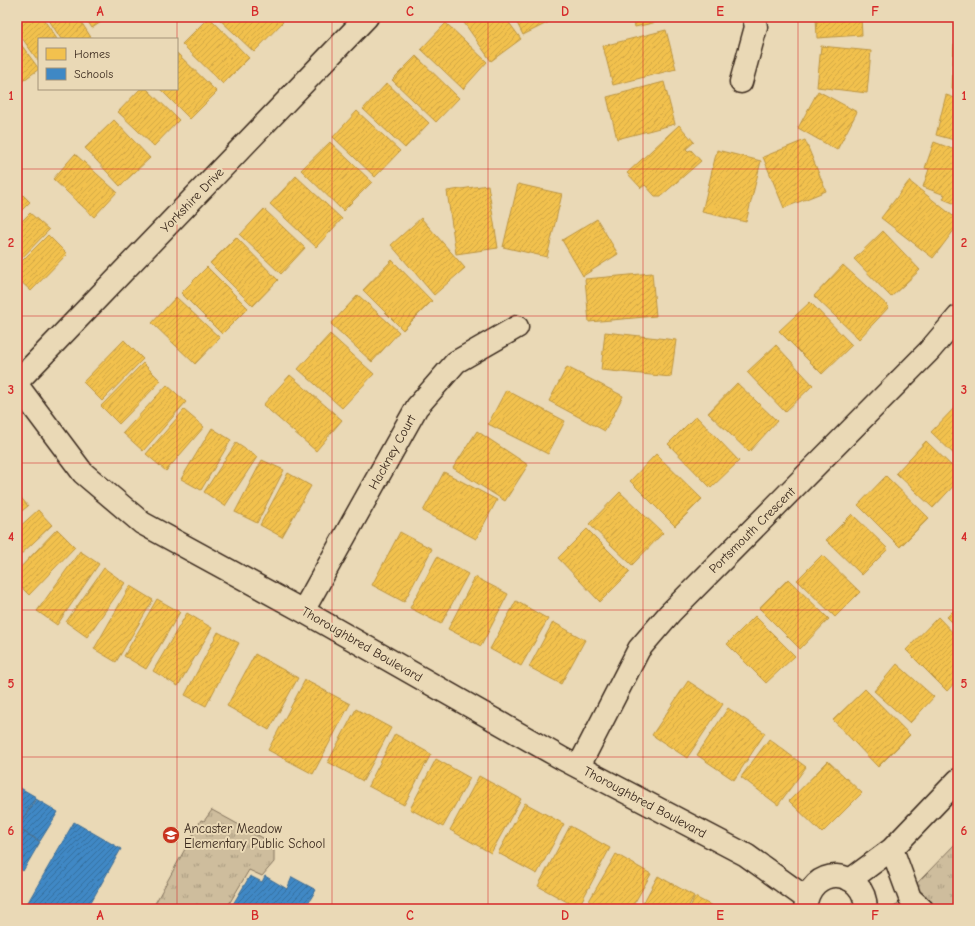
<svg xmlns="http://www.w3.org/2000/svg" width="975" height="926" viewBox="0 0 975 926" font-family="'Comic Neue',sans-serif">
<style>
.park{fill:url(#park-tufts);stroke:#84745e}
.homes{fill:url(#homes-hatch);stroke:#bb9440}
.schools{fill:url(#schools-hatch);stroke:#3e6c93}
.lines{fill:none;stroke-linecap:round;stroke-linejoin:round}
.minor-casing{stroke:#3b2a1e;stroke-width:25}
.minor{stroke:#ead9b6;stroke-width:22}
.grid{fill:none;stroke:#d62828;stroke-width:1;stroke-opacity:0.55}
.labels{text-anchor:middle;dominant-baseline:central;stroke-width:4;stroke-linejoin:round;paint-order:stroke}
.street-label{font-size:13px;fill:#3b2a1e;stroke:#ead9b6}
.poi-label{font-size:13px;fill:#3b2a1e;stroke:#ead9b6;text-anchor:start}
.neatline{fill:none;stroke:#d62828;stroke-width:1.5}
.grid-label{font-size:13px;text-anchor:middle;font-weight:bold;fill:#d62828}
</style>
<defs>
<pattern id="park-tufts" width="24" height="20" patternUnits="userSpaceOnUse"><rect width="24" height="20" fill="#cebd9d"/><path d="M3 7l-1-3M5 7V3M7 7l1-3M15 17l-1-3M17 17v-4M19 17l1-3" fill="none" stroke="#a89a7f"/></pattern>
<pattern id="homes-hatch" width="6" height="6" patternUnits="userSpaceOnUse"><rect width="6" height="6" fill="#f2c14e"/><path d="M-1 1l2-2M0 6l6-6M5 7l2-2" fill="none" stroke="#d0a644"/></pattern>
<pattern id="schools-hatch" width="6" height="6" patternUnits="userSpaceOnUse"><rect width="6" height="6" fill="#3f88c5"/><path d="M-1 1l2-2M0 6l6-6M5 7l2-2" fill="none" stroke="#366f9f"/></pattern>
</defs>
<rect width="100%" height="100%" fill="#ead9b6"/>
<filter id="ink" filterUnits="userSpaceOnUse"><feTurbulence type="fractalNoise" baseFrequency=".025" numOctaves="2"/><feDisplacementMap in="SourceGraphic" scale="8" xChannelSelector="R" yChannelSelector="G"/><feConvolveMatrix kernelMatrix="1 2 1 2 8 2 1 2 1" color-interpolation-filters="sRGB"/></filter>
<g filter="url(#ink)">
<path class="park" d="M212 810 274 844V862L262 876 249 870 226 909H152L201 820 204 821Z
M958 841V909H892Z"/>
<path class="homes" d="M21 17H42L57 39H39V62L17 31V20Z
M47 17H78L92 39H61Z
M85 17H109L92 28Z
M209 17 249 58 223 84 182 44Z
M217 17H278L283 22 254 52Z
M460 17H505L521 39 491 61Z
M514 17H554L555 19 523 35Z
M633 17H679L635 27Z
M816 17H861L862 35 817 38Z
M446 23 487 62 463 89 421 49Z
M666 30 676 69 613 85 603 46Z
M17 39 39 69 17 85Z
M954 44H958V89H952Z
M821 46 871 51 867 93 817 87Z
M177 53 217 92 190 119 160 89H177Z
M416 56 459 98 436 122 392 80Z
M664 82 675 124 617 139 607 97Z
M387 83 429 123 405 148 363 109Z
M140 89H147L179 120 154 146 118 112Z
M818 91 857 112 837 150 798 128Z
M946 95 958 99V141L936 135Z
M357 111 400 151 375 177 333 137Z
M114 120 150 158 120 186 85 148Z
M679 125 694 142 686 149 688 151 691 150 701 161 661 196H655L645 185 641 188 627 173Z
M805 140 826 191 784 208 763 157Z
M330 142 372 182 343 211 301 170Z
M934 142 958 151V205L943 199 945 195 923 187 929 169 925 168Z
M717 150 761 161 746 222 702 212Z
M75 154 117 192 94 217 53 179Z
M296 176 342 219 316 247 270 204Z
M909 181 958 220V225L933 258 881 218Z
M518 184 562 194 547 257 503 247Z
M488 185 498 248 456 254 447 191Z
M17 189 30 202 17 215Z
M264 209 305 248 281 274 240 235Z
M30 213 49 230 17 263V226Z
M421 218 465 268 434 295 391 245Z
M597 219 618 254 583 276 562 240Z
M883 231 920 270 891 297 854 259Z
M48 235 67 254 31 291 17 278V266Z
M236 237 278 280 253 306 210 263Z
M392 260 432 301 403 330 363 290Z
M843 265 889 307 859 339 814 296Z
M207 267 248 308 222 334 181 293Z
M652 273 656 316 589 322 585 279Z
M358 295 399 332 372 362 331 324Z
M176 297 220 338 195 364 152 323Z
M810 302 852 345 822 374 779 331Z
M605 332 676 340 671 377 601 370Z
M330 334 374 374 342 408 298 369Z
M124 340 143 359 102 401 83 382Z
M776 345 813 385 785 412 747 372Z
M143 363 161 381 119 424 101 406Z
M567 367 623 396 605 431 549 401Z
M290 375 342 420 316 451 263 405Z
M737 383 777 421 749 452 708 413Z
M167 385 186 402 143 451 123 433Z
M506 390 565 421 548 454 488 424Z
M958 404V458L931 432Z
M184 410 204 427 166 471 146 454Z
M696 416 739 461 711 488 668 444Z
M212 428 231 440 201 490 181 479Z
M477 431 528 465 505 501 453 468Z
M926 441 958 472V481L933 508 896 473Z
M236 443 257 457 225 506 204 492Z
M656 454 702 499 675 526 630 481Z
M262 460 284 470 257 523 235 512Z
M444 472 497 500 476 539 423 511Z
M288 473 311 486 282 537 260 525Z
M886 476 929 518 900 547 858 505Z
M620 492 663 533 632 565 589 524Z
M17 493 28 506 17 515Z
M38 510 52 525 17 558V529Z
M852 514 888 549 862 575 826 540Z
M57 529 75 547 29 595 17 583V571Z
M587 529 630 572 600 602 558 558Z
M400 532 432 549 404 602 372 585Z
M80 551 99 564 57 625 37 611Z
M822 555 860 592 835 617 797 580Z
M437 557 468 574 441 624 410 608Z
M104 568 125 583 87 637 66 622Z
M475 577 508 594 481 646 448 629Z
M788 579 829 619 800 649 759 608Z
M130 586 153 600 116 662 94 649Z
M157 599 180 612 146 669 124 656Z
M516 601 548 619 521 666 490 649Z
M958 606V628L947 617Z
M187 613 212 628 178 686 153 671Z
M755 616 795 656 766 683 727 644Z
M938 617 958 638V679L947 691 906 650Z
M553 622 585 640 561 684 529 667Z
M218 632 239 643 206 706 185 695Z
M255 654 298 678 269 730 227 706Z
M897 664 934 697 910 723 874 691Z
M305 680 350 704 313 774 268 750Z
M688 681 723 704 687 758 652 735Z
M865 689 910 735 878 767 833 720Z
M728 708 765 733 734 780 697 755Z
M356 709 391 728 363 781 328 762Z
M395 734 431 754 404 805 368 786Z
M769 739 806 767 778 805 741 777Z
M436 759 470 778 443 827 410 809Z
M828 761 862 793 822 833 789 801Z
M479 776 521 799 491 853 450 830Z
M525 803 564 824 537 874 498 853Z
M570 826 610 848 578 908 538 886Z
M616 854 651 874 631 909H602L589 901Z
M658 876 694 896 687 909H640Z
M695 897 718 909H689Z"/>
<path class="schools" d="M17 786 36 797 18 827 17 826Z
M36 799 58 812 40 841 18 828Z
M74 822 121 849 87 909H24Z
M19 829 40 842 23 871 17 867V831Z
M250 876 262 882 265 876 287 889 292 877 316 890 308 903 320 909H230Z"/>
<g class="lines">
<defs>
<path id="minor" d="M741 82 756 27 754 17
M17 382 367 17
M17 385 83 473 142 523 303 611 563 759 746 855 806 898
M303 611 417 407 456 362 517 327
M579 766 639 649 670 613 929 351 958 317
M892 849 910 898 922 909
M850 880 892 849 958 780
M805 909C809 863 865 867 866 909"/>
</defs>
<use href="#minor" class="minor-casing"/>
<use href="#minor" class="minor"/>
</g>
</g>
<path class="grid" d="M177 17V909M332 17V909M488 17V909M643 17V909M798 17V909M17 169H958M17 316H958M17 463H958M17 610H958M17 757H958"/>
<defs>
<symbol id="school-disc" viewBox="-11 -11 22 22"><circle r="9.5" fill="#c8321e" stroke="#ead9b6"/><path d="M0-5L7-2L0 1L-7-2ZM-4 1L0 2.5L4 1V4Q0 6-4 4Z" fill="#fff"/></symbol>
</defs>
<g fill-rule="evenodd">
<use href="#school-disc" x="161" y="825" width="20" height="20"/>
</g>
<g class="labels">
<g class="street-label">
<text transform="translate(192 200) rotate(-46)">Yorkshire Drive</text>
<text transform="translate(392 452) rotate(-61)">Hackney Court</text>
<text transform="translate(752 530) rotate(-45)">Portsmouth Crescent</text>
<text transform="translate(362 644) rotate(30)">Thoroughbred Boulevard</text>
<text transform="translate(645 802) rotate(28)">Thoroughbred Boulevard</text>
</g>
<g class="poi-label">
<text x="184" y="828">Ancaster Meadow<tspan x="184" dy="15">Elementary Public School</tspan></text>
</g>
</g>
<rect width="975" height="926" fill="none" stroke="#ead9b6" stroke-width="44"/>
<rect x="38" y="38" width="140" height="52" fill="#ead9b6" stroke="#a49379"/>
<rect x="46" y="48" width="20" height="12" fill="#f2c14e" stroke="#a49379"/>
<text x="74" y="58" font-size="12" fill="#3b2a1e">Homes</text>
<rect x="46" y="68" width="20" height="12" fill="#3f88c5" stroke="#a49379"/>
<text x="74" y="78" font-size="12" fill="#3b2a1e">Schools</text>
<rect x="22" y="22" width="931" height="882" class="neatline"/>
<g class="grid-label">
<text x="100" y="16">A</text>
<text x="255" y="16">B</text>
<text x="410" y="16">C</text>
<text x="565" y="16">D</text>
<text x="720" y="16">E</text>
<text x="875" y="16">F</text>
<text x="11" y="100">1</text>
<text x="964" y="100">1</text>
<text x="11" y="247">2</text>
<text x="964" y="247">2</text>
<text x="11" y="394">3</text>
<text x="964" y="394">3</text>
<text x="11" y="541">4</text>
<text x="964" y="541">4</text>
<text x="11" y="688">5</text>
<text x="964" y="688">5</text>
<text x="11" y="835">6</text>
<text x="964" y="835">6</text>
<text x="100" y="920">A</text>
<text x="255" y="920">B</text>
<text x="410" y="920">C</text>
<text x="565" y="920">D</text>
<text x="720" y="920">E</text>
<text x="875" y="920">F</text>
</g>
</svg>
